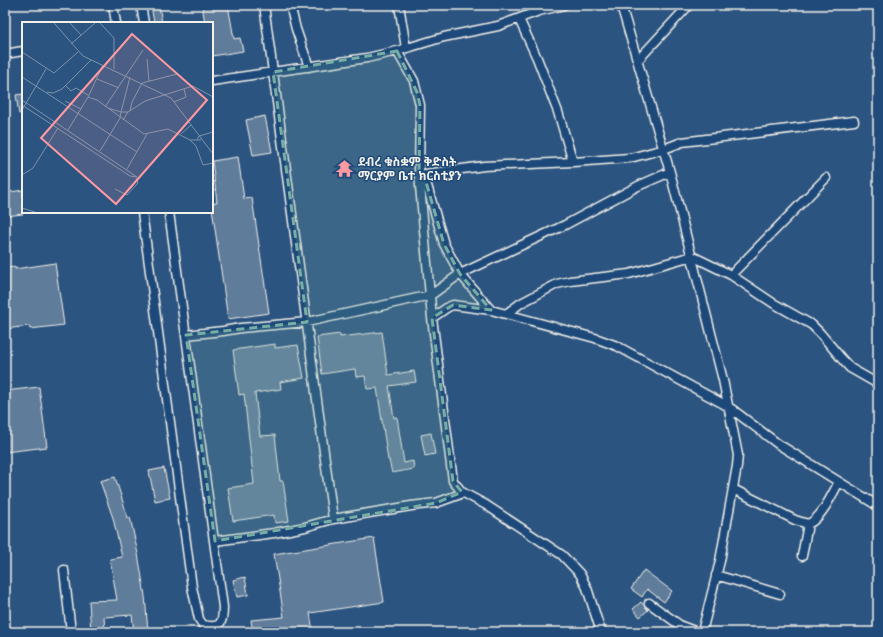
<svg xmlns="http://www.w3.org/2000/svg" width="883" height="637" viewBox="0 0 883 637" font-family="'Balsamiq Sans','Noto Sans Ethiopic',sans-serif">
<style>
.building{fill:#5e7b9a;stroke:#f4f1e8}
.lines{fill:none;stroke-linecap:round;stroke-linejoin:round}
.street-casing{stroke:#f4f1e8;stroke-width:11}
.street{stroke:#1f4a7a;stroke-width:8}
.marked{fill:#76ada5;fill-opacity:0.2;stroke:#76ada5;stroke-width:3;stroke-dasharray:8 5;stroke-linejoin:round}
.labels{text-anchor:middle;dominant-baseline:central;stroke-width:3;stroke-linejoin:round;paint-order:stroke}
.poi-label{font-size:12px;font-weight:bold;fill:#f4f1e8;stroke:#1f4a7a;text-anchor:start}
.inset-road{fill:none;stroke:#7c93aa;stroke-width:1}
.view{fill:#ff9aa2;fill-opacity:0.15;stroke:#ff9aa2;stroke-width:2}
.inset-edge{fill:none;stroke:#f4f1e8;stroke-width:2}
</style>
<rect width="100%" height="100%" fill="#2c5481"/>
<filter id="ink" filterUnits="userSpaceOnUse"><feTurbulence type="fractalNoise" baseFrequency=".025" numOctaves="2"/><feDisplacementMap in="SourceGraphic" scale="8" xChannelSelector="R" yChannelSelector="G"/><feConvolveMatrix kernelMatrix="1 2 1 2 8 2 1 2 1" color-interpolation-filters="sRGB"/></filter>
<g filter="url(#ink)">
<path class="building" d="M151 5H159L162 23H154Z
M202 5H228L234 39 240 38 243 51 212 56V23H205Z
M23 94V113L19 114 16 95Z
M265 116 272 152 253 155 246 120Z
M238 157 244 199 252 198 269 313 228 319 212 208V203L217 202 212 161Z
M23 190V214L5 216V193Z
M55 263 64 325 30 329 29 326 5 329V268L15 267V269Z
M382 332 388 375 414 371 416 382 389 386 394 418 397 417 404 463 413 461 414 469 392 473 389 460H388L377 388 367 389 365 376 356 377 355 369 322 374 317 337 340 334V337Z
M275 344V348L298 345 304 378 280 382 281 389 255 393 260 436 275 435 280 481H283L289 521 275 523 274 515 233 521 228 488 254 484 244 394 239 395 233 350Z
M39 387 47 447 5 452V391Z
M431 433 435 454 425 456 421 435Z
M164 468 170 498 155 501 149 471Z
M115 477 128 518 130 517 138 554 145 596 148 632H134L132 615 104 617 105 632H91L89 601 117 600 110 559 122 557 113 518 100 481Z
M374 538 384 602 310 613 313 632H253L251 620 284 617 274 554Z
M644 570 672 591 664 602 647 589 642 597 631 589Z
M245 577 248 595 237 597 233 580Z
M641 602 648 610 640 617 633 609Z"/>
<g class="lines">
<defs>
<path id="street" d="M113 5 116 23
M141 5 144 23
M264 5 333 519
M290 5 296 29 309 67
M399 5 406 48
M621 5 670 172 723 380 738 455 737 466 720 561 702 632
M519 19 537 58 558 112 573 162
M397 51 444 37 498 26 539 11 564 5
M5 54 23 51
M638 60 689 5
M212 81 367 58 397 51 414 81 420 105 419 175 432 318 453 481 462 492 486 505 562 555 580 574 587 588 601 632
M419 175 484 166 573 162 630 158 664 149 682 142 854 121
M424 175 444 244 460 274 565 225 638 186 670 172
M142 212 192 587 199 619 203 625C221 629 223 623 223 607L169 212
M731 275 826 178
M506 314 521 303 557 284 570 281 629 274 692 256 731 275 773 303 812 325 820 333 841 358 850 368 878 384
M432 318 448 307 453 305 491 310 595 338 617 346 729 407 778 444 878 506
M186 335 223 331 241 328 307 322 431 295 460 274 491 310
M733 489 795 520 808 524C822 518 832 494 839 482
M215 541 274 533 305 527 333 519 411 506 436 503 458 495 462 492
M802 556 808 524
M64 570 71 632
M716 575 780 594
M649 603 681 626 697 632"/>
</defs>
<use href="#street" class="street-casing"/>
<use href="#street" class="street"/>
</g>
</g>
<path class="marked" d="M397 51 417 92 420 105 419 175H424L444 244 460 274 491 310 453 305 432 318 453 481 462 492 436 503 215 541 186 335 307 322 273 72Z"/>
<defs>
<symbol id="temple-bare" viewBox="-9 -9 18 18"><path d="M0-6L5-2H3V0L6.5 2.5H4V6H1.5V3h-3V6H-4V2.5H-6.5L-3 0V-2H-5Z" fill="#ff9aa2" stroke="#1f4a7a" stroke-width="2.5" paint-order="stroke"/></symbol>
</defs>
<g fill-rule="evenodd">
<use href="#temple-bare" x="332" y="156" width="25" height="25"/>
</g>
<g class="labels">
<g class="poi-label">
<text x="358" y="162">ደብረ ቁስቋም ቅድስት<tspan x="358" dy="14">ማርያም ቤተ ክርስቲያን</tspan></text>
</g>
</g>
<g transform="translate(22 22)">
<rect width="191" height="191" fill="#2c5481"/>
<path class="inset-road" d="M32 1 61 34 149 76 191 132M48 1 59 13M78 1 92 16V47M49 22 73 1M0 30 32 51 56 30M125 37 127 59M0 55 115 130M75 57 97 66M43 63 49 69 54 66 66 73M25 70 31 71 40 67 69 38M66 75 81 43M0 78 115 155 108 154 0 83M43 79 59 87M152 80 164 75 162 67M83 85 121 28M86 86 99 90 108 55M0 88 24 47M108 89 110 80 120 61 155 52M101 98 106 90 123 79 171 64 191 75M46 108 66 75 75 78 122 112 146 107 168 118H179M159 112 169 103M168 118 174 124 181 143 191 141M175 118 177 114 191 110M78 129 98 96 99 90H106M105 147 125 112M0 153 11 146 36 106M93 167 105 173 116 161 114 156M0 186 13 190"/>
<path class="view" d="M110 12 185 78 94 182 19 116Z"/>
<rect width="191" height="191" class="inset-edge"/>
</g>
<rect width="883" height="637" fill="none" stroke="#1f4a7a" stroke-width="20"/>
<rect x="10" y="10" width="863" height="617" fill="none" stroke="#f4f1e8" stroke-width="1.5" filter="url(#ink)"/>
</svg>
